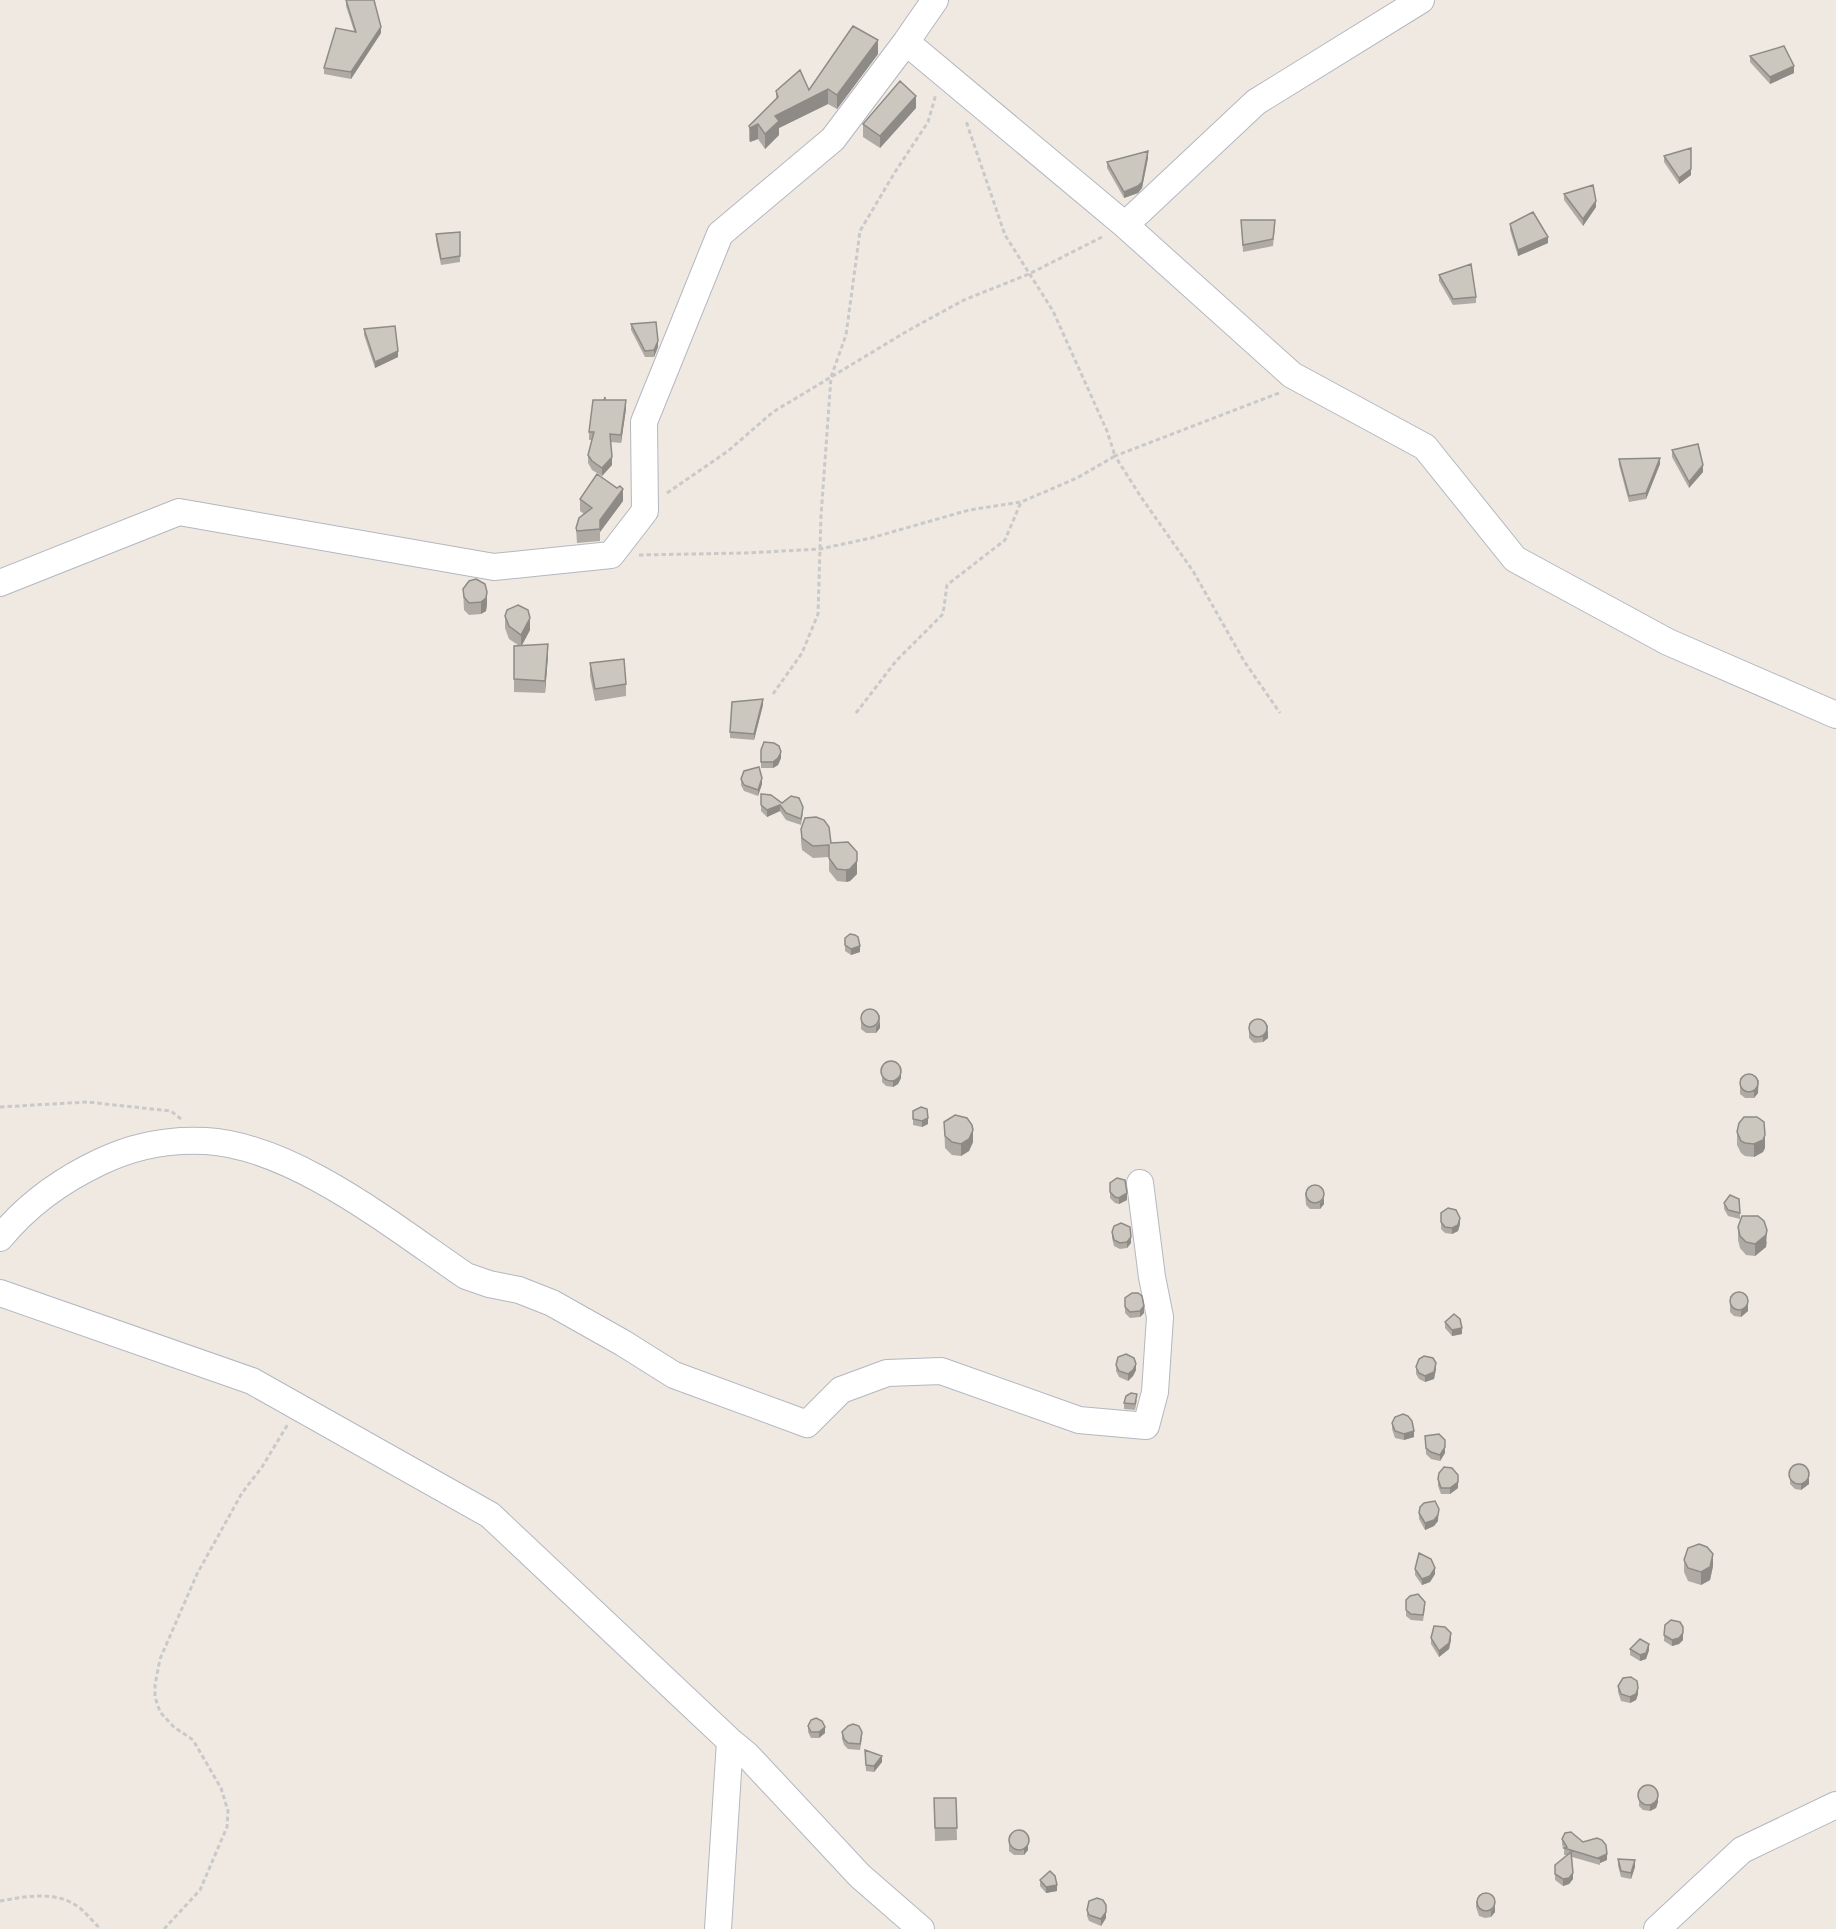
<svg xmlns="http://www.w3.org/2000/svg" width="1836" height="1929" viewBox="0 0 1836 1929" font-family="'DM Sans',sans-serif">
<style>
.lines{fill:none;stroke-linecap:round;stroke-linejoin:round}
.minor-casing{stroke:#b4b7c1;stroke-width:28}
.path{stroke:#c9c9c9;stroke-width:3;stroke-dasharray:4.5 3;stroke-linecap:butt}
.minor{stroke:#fff;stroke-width:26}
.wall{fill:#afaba4}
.shaded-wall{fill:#8e8b86}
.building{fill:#cbc7bf;stroke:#8e8b86;stroke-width:1.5}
</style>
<rect width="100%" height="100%" fill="#efe9e1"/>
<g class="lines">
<defs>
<path id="minor" d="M906 42 1125 225 1292 375 1425 447 1515 559 1668 642 1836 715
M1125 225 1256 102 1421 0
M0 583 179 512 494 567 611 555 645 511 644 422 720 234 833 139 906 42 935 0
M0 1238C27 1205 62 1180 100 1162 133 1146 170 1139 206 1141 294 1146 395 1228 466 1276L489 1284 519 1290 552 1303 623 1343 674 1375 807 1424 841 1390 887 1373 941 1371 1079 1420 1146 1426 1155 1392 1160 1317 1152 1277 1140 1183
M0 1293 252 1381 490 1515 730 1741 747 1755 860 1876 921 1929
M718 1929 730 1741
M1657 1929 1742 1850 1836 1805"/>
</defs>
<use href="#minor" class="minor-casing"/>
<path class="path" d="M1279 393 1115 456 1141 497 1193 571 1244 661 1280 713
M667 493 728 451 773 412 909 330 964 300 1029 274 1104 236
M639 555 746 553 820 549 871 538 969 510 1021 502 1077 478 1115 456 1107 431 1053 311 1005 235 966 121
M773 694 802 653 818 614 821 516 831 377 846 335 860 231 895 172 928 122 936 94
M856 713 896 661 943 614 947 585 1005 540 1021 502
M0 1107 87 1102 171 1111 181 1119
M0 1901C28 1896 58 1890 81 1909 88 1915 94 1923 101 1929
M164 1929 200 1890 227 1827 228 1811 221 1788 193 1740 174 1727 160 1712 155 1697V1685L160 1659 197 1574 242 1493 262 1467 288 1424"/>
<use href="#minor" class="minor"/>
</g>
<path class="wall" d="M346 0 381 33 351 79 324 74V68L354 31 346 6Z
M878 54 837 109 828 104 779 128V135L765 149 758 139 750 142 749 140V126L776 99V91L809 90Z
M1750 56 1794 73 1770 84 1750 62Z
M916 108 880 148 863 137V124Z
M1664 156 1691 175 1679 184 1664 162Z
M1148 158 1142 188 1138 193 1124 198 1107 168V162Z
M1564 194 1596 207 1583 226 1564 200Z
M1241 220 1275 226 1273 246 1243 252Z
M1510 224 1548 243 1518 256 1510 230Z
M460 232V262L441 265 436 240V234Z
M1439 275 1476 297V303L1453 305 1439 281Z
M631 324 658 347 654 357H645L631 330Z
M364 329 398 357 375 368 364 335Z
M605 400 626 409 621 443 611 442 612 465 602 476 592 470 588 463V455L592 440H589V432Z
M1672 450 1703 472 1689 488 1672 457Z
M1619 459 1660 464 1646 499 1629 502 1619 465Z
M580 499 623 501 600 532V541L577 543 576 528 584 514 580 511Z
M463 589 487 604 486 611 481 614 469 615 464 610Z
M505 616 530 630 522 645 548 656 545 693 514 692V646L518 645 509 639 505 628Z
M590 663 626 684V696L595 701 590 676Z
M763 705 754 740 730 738V732Z
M761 750 781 758 778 765 773 768H761Z
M741 779 762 784 758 796 744 791 741 785Z
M761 794 803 813 801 825 786 820 780 811 767 817 761 811Z
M801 829 831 843 857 874 850 881 846 882 837 881 829 871V857L813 858 802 850 801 841Z
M845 938 860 952 851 955 845 951Z
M861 1014 880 1015V1028L876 1033H866L861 1029Z
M1249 1023 1268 1025V1038L1263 1042 1254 1043 1249 1038Z
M882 1066 901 1078 898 1084 893 1087 886 1086 882 1082Z
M1740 1078 1759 1080 1758 1093 1754 1098H1745L1740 1094Z
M913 1111 928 1124 922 1127 913 1125Z
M944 1122 973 1142 969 1151 961 1156 952 1155 945 1148Z
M1737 1132 1765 1148 1763 1152 1754 1157 1745 1156 1741 1153 1737 1145Z
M1110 1183 1127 1200 1119 1204 1115 1203 1110 1198Z
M1305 1192 1324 1204 1320 1209H1310L1306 1205Z
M1724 1203 1740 1213V1219L1728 1216 1724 1209Z
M1441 1213 1460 1224 1458 1231 1452 1234 1445 1233 1441 1229Z
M1738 1227 1767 1242 1766 1247 1755 1256 1746 1255 1740 1248 1738 1240Z
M1112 1232 1131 1243 1127 1248 1120 1249 1114 1246 1112 1238Z
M1730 1296 1748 1298V1311L1741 1317 1734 1316 1730 1312Z
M1125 1298 1144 1313 1140 1317 1130 1318 1125 1313Z
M1445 1322 1462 1334 1452 1336 1445 1328Z
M1116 1365 1136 1370 1133 1376 1128 1381 1119 1377 1116 1371Z
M1416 1367 1436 1369 1434 1379 1425 1382 1419 1379 1416 1374Z
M1137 1400 1135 1410 1124 1409V1403Z
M1392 1423 1414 1437 1404 1440 1395 1438 1392 1429Z
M1425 1436 1445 1440V1453L1440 1461 1431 1459 1426 1454Z
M1790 1469 1809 1484 1801 1490 1795 1489 1790 1484Z
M1458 1475V1488L1450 1494H1441L1438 1486V1479Z
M1439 1509 1438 1521 1434 1526 1425 1530 1419 1519V1513Z
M1684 1560 1713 1566 1710 1580 1701 1585 1688 1581 1684 1572Z
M1415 1569 1435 1574 1430 1582 1422 1585 1415 1575Z
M1406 1600 1425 1608 1423 1621 1411 1620 1406 1616Z
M1683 1627V1640L1679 1644 1672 1646 1664 1641V1635Z
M1431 1638 1451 1640 1449 1649 1439 1657 1431 1644Z
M1630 1649 1649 1650 1646 1659 1640 1661 1630 1655Z
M1618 1686 1638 1694 1636 1700 1630 1703 1621 1701 1618 1692Z
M808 1726 825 1733 819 1738H811L808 1732Z
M842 1732 862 1738 860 1750 848 1749 844 1745 842 1739Z
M865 1750 882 1762 874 1772 866 1771Z
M1639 1790 1658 1802 1656 1808 1650 1811 1643 1810 1639 1806Z
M934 1798H956L957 1840 935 1841Z
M1009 1835 1028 1837V1850L1024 1855H1014L1009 1851Z
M1562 1839 1583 1842 1607 1860 1600 1863V1865L1572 1857 1573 1879 1569 1884 1563 1886 1555 1880V1865L1567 1855H1564V1848L1562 1845Z
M1618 1859 1635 1867 1631 1879 1621 1877 1618 1866Z
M1040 1880 1057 1891 1046 1893 1040 1886Z
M1476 1901 1495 1912 1491 1917 1485 1918 1479 1916 1476 1907Z
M1106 1905V1918L1101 1926 1089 1921 1087 1916V1910Z"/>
<path class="shaded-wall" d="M381 27V33L351 79V72Z
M878 40V54L837 109V95Z
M1794 66V73L1770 84V77Z
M828 89V104L779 128V135L765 149V134L775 116Z
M916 96V108L880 148V136Z
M758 124V139L750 142V128Z
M1148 151V158L1142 188 1138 193 1124 198V192Z
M1691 154V175L1679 184V178Z
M1596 201V207L1583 226V219Z
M1548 237V243L1518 256V250Z
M658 341V347L654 357V350Z
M398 351V357L375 368V362Z
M626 400V409L621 443V435Z
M612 457V465L602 476V468Z
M1660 458V464L1646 499V493Z
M1703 465V472L1689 488V482Z
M623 489V501L600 532V520Z
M487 592V604L486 611 481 614V602Z
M530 618V630L521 647V635Z
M548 644V656L545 693V681Z
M763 699V705L754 740V734Z
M781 752V758L778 765 773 768V762Z
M762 778V784L758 796V790Z
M780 805V811L767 817V810Z
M857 852V874L850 881 846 882V870Z
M860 946V952L851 955V949Z
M880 1022V1028L876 1033V1027Z
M1268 1031V1038L1263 1042V1036Z
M901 1071V1078L898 1084 893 1087V1081Z
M1758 1086V1093L1754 1098V1091Z
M928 1118V1124L922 1127V1121Z
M973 1130V1142L969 1151 961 1156V1144Z
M1765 1135V1148L1763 1152 1754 1157V1144Z
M1127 1193V1200L1119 1204V1198Z
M1324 1198V1204L1320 1209V1203Z
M1460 1218V1224L1458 1231 1452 1234V1228Z
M1767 1230 1766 1247 1755 1256V1244Z
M1131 1237V1243L1127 1248V1242Z
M1748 1305V1311L1741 1317V1311Z
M1144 1306V1313L1140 1317V1311Z
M1462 1328V1334L1452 1336V1330Z
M1436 1363V1369L1434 1379 1425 1382V1376Z
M1136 1364V1370L1133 1376 1128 1381V1374Z
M1414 1431V1437L1404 1440V1434Z
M1445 1447V1453L1440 1461V1455Z
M1809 1477V1484L1801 1490V1484Z
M1458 1482V1488L1450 1494V1488Z
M1438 1515V1521L1434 1526 1425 1530V1523Z
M1713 1554V1566L1710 1580 1701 1585V1572Z
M1435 1568V1574L1430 1582 1422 1585V1579Z
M1451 1633V1640L1449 1649 1439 1657V1651Z
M1683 1633V1640L1679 1644 1672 1646V1640Z
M1649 1644V1650L1646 1659 1640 1661V1655Z
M1638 1688V1694L1636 1700 1630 1703V1697Z
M825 1727V1733L819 1738V1732Z
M882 1756V1762L874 1772V1766Z
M1658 1796V1802L1656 1808 1650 1811V1805Z
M1028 1844V1850L1024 1855V1848Z
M1607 1854V1860L1600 1863V1859L1598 1858Z
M1635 1860V1867L1631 1879V1873Z
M1573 1873V1879L1569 1884 1563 1886V1879Z
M1057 1885V1891L1046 1893V1887Z
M1495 1906V1912L1491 1917V1911Z
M1106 1912V1918L1101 1926V1919Z"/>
<path class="building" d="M346 0H374L381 27 351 72 324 68 336 28 356 32Z
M853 26 878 40 837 95 828 89 775 116 779 121 765 134 758 124 750 128 749 126 778 97 776 91 800 70 809 90Z
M1784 46 1794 66 1770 77 1750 56Z
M900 81 916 96 880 136 863 124Z
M1691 148V169L1679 178 1664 156Z
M1148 151 1142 182 1138 186 1124 192 1107 162Z
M1593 185 1596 201 1583 219 1564 194Z
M1533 212 1548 237 1518 250 1510 224Z
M1241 220H1275L1273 239 1243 245Z
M460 232V256L441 259 436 234Z
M1471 264 1476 297 1453 299 1439 275Z
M656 322 658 341 654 350 645 351 631 324Z
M395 326 398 351 375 362 364 329Z
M605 397V400H626L621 435 610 434 612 457 602 468 592 461 588 455 594 432H589L593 400H604Z
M1698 444 1703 465 1689 482 1672 450Z
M1660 458 1646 493 1629 496 1619 459Z
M597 474 617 488 620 486 623 489 600 520V529L577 531 576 528 579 518 592 508 580 499Z
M476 579 485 584 487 592 486 598 481 602 469 603 464 597 463 589 469 581Z
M518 605 528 610 530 618 521 635 509 626 505 616 507 610Z
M548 644 545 681 514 679V646Z
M624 659 626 684 595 689 590 663Z
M763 699 754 734 730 732 732 702Z
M764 742 774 743 779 746 781 752 778 758 773 762H761V750Z
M759 767 762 778 758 790 744 785 741 779 744 771Z
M761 794 771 795 782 803 791 796 799 798 803 807 801 819 786 813 780 805 767 810 761 805Z
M816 817 824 820 829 827 831 843 848 842 857 852V861L850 869 846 870 837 869 829 858V845L813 846 802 838 801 829 805 818Z
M850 934 855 935 858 937 860 946 851 949 845 945V938Z
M861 1018a9 9 0 1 1 18 0a9 9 0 1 1-18 0Z
M1249 1028a9 9 0 1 1 18 0a9 9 0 1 1-18 0Z
M881 1071a10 10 0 1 1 20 0a10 10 0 1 1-20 0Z
M1740 1083a9 9 0 1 1 18 0a9 9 0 1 1-18 0Z
M921 1107 927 1109 928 1118 922 1121 913 1119V1111Z
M955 1115 967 1118 972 1125 973 1130 969 1139 961 1144 952 1142 945 1136 944 1122Z
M1744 1117H1757L1764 1122 1765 1135 1763 1140 1754 1144 1745 1143 1741 1141 1737 1132 1739 1123Z
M1117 1178 1125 1180 1127 1193 1119 1198 1115 1197 1110 1192V1183Z
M1306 1194a9 9 0 1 1 18 0a9 9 0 1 1-18 0Z
M1730 1195 1739 1199 1740 1213 1728 1210 1724 1203Z
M1448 1208 1456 1210 1460 1218 1458 1225 1452 1228 1445 1227 1441 1222V1213Z
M1742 1216H1758L1764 1221 1767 1230 1766 1235 1755 1244 1746 1242 1740 1236 1738 1227Z
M1121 1223 1130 1227 1131 1237 1127 1242 1120 1243 1114 1240 1112 1232 1114 1226Z
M1730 1301a9 9 0 1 1 18 0a9 9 0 1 1-18 0Z
M1132 1293H1138L1142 1296 1144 1306 1140 1311 1130 1312 1125 1307V1298Z
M1454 1314 1460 1319 1462 1328 1452 1330 1445 1322Z
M1126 1354 1134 1358 1136 1364 1133 1370 1128 1374 1119 1371 1116 1365 1118 1357Z
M1424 1356 1433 1358 1436 1363 1434 1372 1425 1376 1419 1373 1416 1367 1419 1359Z
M1131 1393 1137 1394 1135 1404 1124 1403 1126 1396Z
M1403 1414 1408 1416 1412 1421 1414 1431 1404 1434 1395 1431 1392 1423 1395 1417Z
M1439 1434 1445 1440V1447L1440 1455 1431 1452 1426 1448 1425 1436Z
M1789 1474a10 10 0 1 1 20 0a10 10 0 1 1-20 0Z
M1444 1467 1452 1468 1458 1475V1482L1450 1488H1441L1438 1479 1439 1473Z
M1435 1501 1439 1509 1438 1515 1434 1520 1425 1523 1419 1513 1420 1507 1424 1503Z
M1699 1544 1707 1547 1713 1554 1710 1567 1701 1572 1688 1568 1684 1560 1688 1548Z
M1419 1553 1431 1559 1435 1568 1430 1576 1422 1579 1415 1569Z
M1418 1594 1425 1602 1423 1615 1411 1614 1406 1610V1600L1410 1596Z
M1671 1620 1680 1622 1683 1627V1633L1679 1638 1672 1640 1664 1635 1665 1625Z
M1434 1626 1445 1627 1451 1633 1449 1643 1439 1651 1431 1638Z
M1640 1639 1649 1644 1646 1653 1640 1655 1630 1649Z
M1631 1677 1637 1681 1638 1688 1636 1694 1630 1697 1621 1694 1618 1686 1623 1678Z
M816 1718 822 1721 825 1727 819 1732H811L808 1726 811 1720Z
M853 1724 859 1726 862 1732 860 1744 848 1743 844 1739 842 1732 848 1726Z
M865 1750 882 1756 874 1766 866 1765Z
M1638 1795a10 10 0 1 1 20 0a10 10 0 1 1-20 0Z
M934 1798H956L957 1828H935Z
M1009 1840a10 10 0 1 1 20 0a10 10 0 1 1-20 0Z
M1571 1832 1583 1842 1597 1838 1602 1840 1606 1845 1607 1854 1598 1858 1600 1859 1564 1848 1567 1847 1562 1839 1565 1833Z
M1571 1852 1573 1873 1569 1878 1563 1879 1555 1874V1865Z
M1618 1859 1635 1860 1631 1873 1621 1871Z
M1050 1871 1055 1876 1057 1885 1046 1887 1040 1880Z
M1477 1902a9 9 0 1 1 18 0a9 9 0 1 1-18 0Z
M1097 1898 1103 1900 1106 1905V1912L1101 1919 1089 1915 1087 1910 1089 1901Z"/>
</svg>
